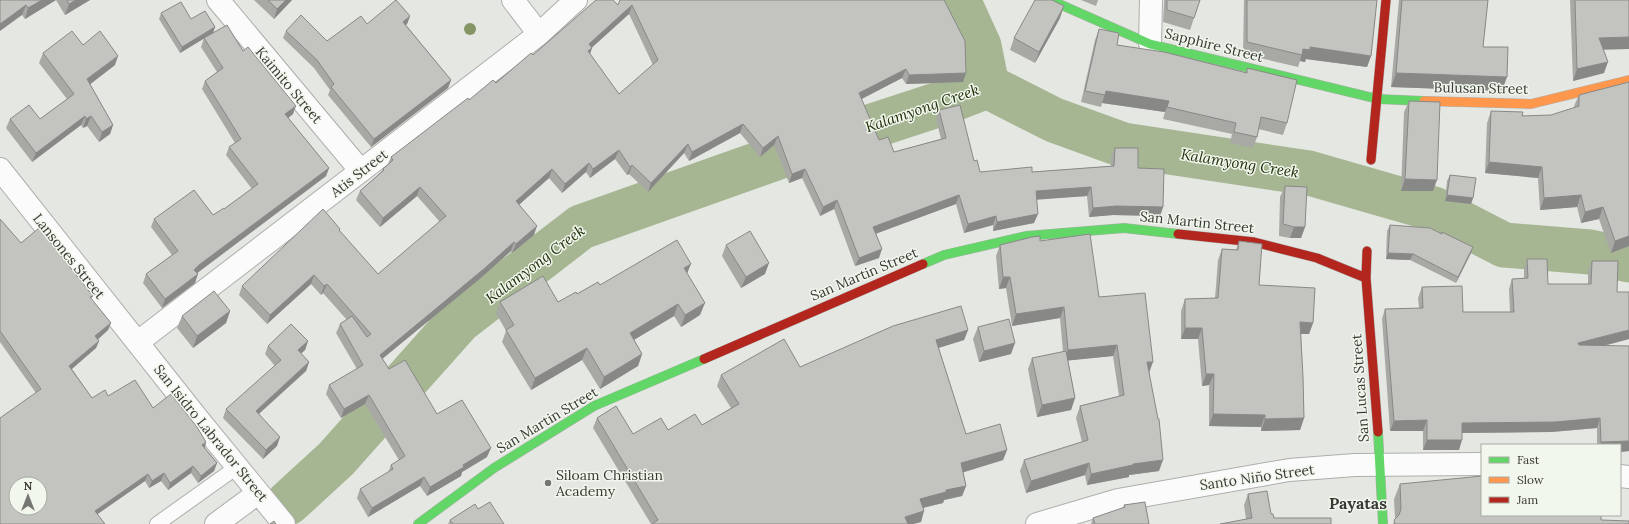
<svg xmlns="http://www.w3.org/2000/svg" width="1629" height="524" viewBox="0 0 1629 524" font-family="Lora,serif">
<style>
.lines{fill:none;stroke-linecap:round;stroke-linejoin:round}
.river{stroke:#a6b692;stroke-width:45}
.lane-casing{stroke:#adafac;stroke-width:16}
.street-casing{stroke:#adafac;stroke-width:24}
.fast-casing{stroke:#adafac;stroke-width:10}
.slow-casing{stroke:#adafac;stroke-width:10}
.jam-casing{stroke:#adafac;stroke-width:10}
.lane{stroke:#fbfbfb;stroke-width:14}
.street{stroke:#fbfbfb;stroke-width:22}
.fast{stroke:#63d668;stroke-width:9}
.slow{stroke:#ff974d;stroke-width:9}
.jam{stroke:#b3261e;stroke-width:9}
.tree{fill:#869566}
.wall{fill:#a8a9a5;fill-rule:evenodd}
.shaded-wall{fill:#888986}
.building{fill:#c3c4c0;stroke:#888986;fill-rule:evenodd}
.poi-dot{fill:#757772;stroke:#f2f7ed;stroke-width:1.5}
.labels{text-anchor:middle;dominant-baseline:central;stroke-width:3;stroke-linejoin:round;paint-order:stroke}
.street-label{font-size:14px;fill:#383a36;stroke:#f2f7ed}
.poi-label{font-size:14px;fill:#383a36;stroke:#f2f7ed;text-anchor:start}
.water-label{font-size:15px;font-style:italic;fill:#23320c;stroke:#f2f7ed}
.quarter-label{font-size:16px;font-weight:bold;fill:#383a36;stroke:#f2f7ed}
</style>
<rect width="100%" height="100%" fill="#e5e7e2"/>
<g class="lines">
<path class="river" d="M958 0 979 46 987 86
M288 503 336 459 459 321 581 227 784 155 946 102 987 86 1054 120 1123 145 1309 173 1434 209 1504 245 1590 252 1629 260"/>
<defs>
<path id="lane" d="M157 524 237 467"/>
<path id="street" d="M218 0 361 171
M513 0 539 34
M1150 44 1151 0
M0 169 198 419 284 524
M138 342 539 34 576 0
M1620 476 1629 477
M216 524 258 493
M1037 524 1118 500 1289 470 1355 465 1482 464"/>
<path id="fast" d="M1050 0 1150 44 1378 99 1424 101
M923 264 944 255 1026 236 1124 228 1178 234
M1378 432 1383 524
M418 524 494 468 594 406 704 359"/>
<path id="slow" d="M1424 101 1531 104 1629 80"/>
<path id="jam" d="M1371 160 1386 0
M1178 234 1254 242 1317 258 1366 278
M1367 251 1366 278 1378 432
M704 359 923 264"/>
</defs>
<use href="#lane" class="lane-casing"/>
<use href="#street" class="street-casing"/>
<use href="#fast" class="fast-casing"/>
<use href="#slow" class="slow-casing"/>
<use href="#jam" class="jam-casing"/>
<use href="#lane" class="lane"/>
<use href="#street" class="street"/>
<use href="#fast" class="fast"/>
<use href="#slow" class="slow"/>
<use href="#jam" class="jam"/>
</g>
<circle class="tree" cx="470" cy="29" r="6"/>
<path class="wall" d="M0 0H56L25 19 22 15Z
M56 0H90L65 15Z
M254 0H292L274 19Z
M620 0 963 82 906 84 902 78 861 99 879 140 894 152 941 139 936 119 939 110 974 161 980 172H1032L1111 166V157L1115 148 1138 168 1163 207 1160 216 1113 215 1089 217 1087 196 1037 199 1034 223 993 231V225L964 233 956 204 876 233 879 258 855 266 834 209 820 216 802 178 789 183 774 145 760 157 740 133 689 161 684 153 648 192 629 174 627 175 615 159 590 178 586 172 562 193 549 178 519 205 534 235 512 253 511 251 482 277 382 359 389 369 437 414 487 457 462 472 461 476 427 496 420 486 368 517 357 498 360 489 388 473 391 465 399 460 365 404 341 418 326 394 329 385 357 369 336 333 340 324 347 320 323 293 321 295 311 284 267 324 239 295 242 286 340 229 339 231 378 274 440 222 417 196 380 227 356 200 360 191 381 172 383 169 388 164 391 157 533 55 618 5ZM629 14 653 65 619 94 590 54 592 47Z
M1081 0H1098L1096 6Z
M1164 0H1200L1190 30 1163 22 1164 3Z
M1244 0H1377L1371 56 1367 67 1306 59 1305 62 1300 61 1298 67 1243 54Z
M1399 0H1488L1483 47 1502 91 1391 87Z
M1570 0H1629L1603 49 1604 73 1573 81Z
M161 13 191 19 215 27 213 33 180 53 159 19Z
M410 16 407 24 406 25 451 80 448 88 371 147 328 95 330 90 314 68 283 38 286 31 327 41 367 24Z
M1060 18 1035 63 1010 50 1014 38Z
M1099 29 1117 45 1246 73 1247 68 1287 123 1283 135 1258 129 1257 137 1253 148 1230 143 1232 134 1163 119 1165 112 1102 103 1101 107 1081 102 1095 40Z
M204 38 243 51 293 114 288 118 329 168 326 176 197 273 195 283 162 308 143 283 146 274 172 255 151 227 154 219 213 215 224 209 252 189 226 155 229 147 235 143 202 89 205 81 217 72 201 47Z
M83 45 115 65 90 84 113 125 110 134 99 142 87 126 83 128 81 125 32 162 6 128 10 119H40L67 99 39 63 43 53Z
M1629 82V246L1611 253 1599 219 1581 223 1577 207 1540 210 1538 178 1485 173 1487 123 1491 111 1522 116 1551 115 1575 108 1574 106 1579 95Z
M1409 101 1433 191H1401L1404 112Z
M1450 175 1473 198 1471 204 1445 201 1447 181Z
M1285 186 1305 227 1301 238H1290L1279 236 1280 197Z
M0 219 21 243 93 296 91 299 111 323 108 330 98 339 99 341 96 348 72 369 92 398 108 396 153 408 206 442 205 448 217 463 214 471 198 483 191 473 168 490 161 481 149 488 145 481 97 514 0 524 36 393 0 342Z
M1390 225 1442 234V232L1471 253 1456 283 1410 260 1386 259 1387 231Z
M1040 241 1099 297 1149 372 1159 471 1129 475V477L1087 485 1085 475 1026 493 1020 471 1024 460 1082 442 1076 418 1080 406 1119 396 1113 356 1068 360 1075 398 1071 410 1037 417 1028 369 1032 358 1063 352 1060 318 1012 326 1006 288 999 289 996 256 1000 245Z
M1239 241 1259 285 1313 323 1309 334H1301L1304 418 1300 430 1261 431V427L1209 426V385L1202 386 1198 339H1181V311L1185 299 1215 298 1218 260 1222 249 1236 250Z
M726 245 765 274 741 288 722 256Z
M1527 259 1548 284H1588V271L1592 261 1617 292 1629 339 1604 346H1629V451L1620 452V445H1597V428L1551 432 1462 433 1459 450H1423V431H1390L1382 319 1385 309 1419 308 1418 298 1422 287 1463 312H1510L1509 289 1512 279 1524 278V269Z
M687 274 700 315 681 327 674 316 634 340 642 354 638 366 600 389 582 360 531 390 502 342 506 331 496 313 500 302H558L600 285Z
M230 311 226 323 193 348 177 328 182 316Z
M978 327 1011 354 979 362 973 339Z
M968 330 964 340 938 348 966 434 1007 450 1003 460 963 472 966 486 962 496 944 500 943 503 923 508 921 522 913 524H651L593 428 597 418 633 434 702 425 731 408 717 386 721 375 800 367Z
M308 341 305 350 301 354 309 362 306 371 259 414 277 446 263 459 223 418 226 409 275 366 265 354 268 346Z
M1400 484 1601 520 1629 524H1393L1395 519 1394 499Z
M1248 494 1271 514 1274 518 1246 519 1244 505Z
M1124 505 1149 524H1091L1093 518 1123 508Z
M478 509 504 524H448L450 520Z"/>
<path class="shaded-wall" d="M42 0H56L25 19 28 8Z
M76 0H90L65 15 69 4Z
M286 0H292L274 19 277 9Z
M26 5 22 15 0 31V24Z
M632 5 629 14 586 53 589 44Z
M1064 6 1060 18 1035 63 1039 52Z
M410 16 407 24 400 30 403 22Z
M215 27 213 33 180 53 182 47Z
M1629 37V49L1595 50 1599 38Z
M1310 47 1371 56 1367 67 1306 59 1305 62 1300 61 1303 49Z
M592 48 589 57 588 51Z
M118 56 115 65 84 89 87 79Z
M1608 62 1604 73 1573 81 1577 69Z
M906 69 902 78 856 102 859 93Z
M966 73 963 82 906 84 909 75Z
M1396 73 1507 77 1502 91 1391 87Z
M451 80 448 88 371 147 374 139Z
M1106 91 1169 101 1165 112 1102 103Z
M296 106 293 114 282 123 285 114Z
M85 116 81 125 32 162 36 153Z
M91 116 87 126 83 128 86 119Z
M743 124 740 133 689 161 692 152Z
M113 125 110 134 99 142 102 132Z
M778 136 774 145 760 157 763 148Z
M688 144 684 153 648 192 651 183Z
M619 150 615 159 590 178 593 169Z
M1489 162 1542 167 1538 178 1485 173Z
M589 163 586 172 562 193 565 184Z
M632 165 629 174 627 175 630 167Z
M329 168 326 176 196 274 194 270 199 265Z
M552 169 549 178 513 210 516 201Z
M805 169 802 178 789 183 792 174Z
M1405 179 1437 180 1433 191H1401Z
M420 187 417 196 380 227 383 218Z
M1091 187 1087 196 1033 200 1036 191Z
M959 195 956 204 870 236 873 227Z
M1447 195 1473 198 1471 204 1445 201Z
M1581 195 1577 207 1540 210 1544 198Z
M837 200 834 209 820 216 823 207Z
M1116 206 1163 207 1160 216 1113 215 1089 217 1093 208Z
M1603 207 1599 219 1581 223 1585 212Z
M1038 214 1034 223 993 231 997 222Z
M996 216 993 225 964 233 968 224Z
M537 226 534 235 512 253 516 244Z
M1294 227H1305L1301 238H1290Z
M1629 236V246L1611 253 1615 241Z
M514 242 511 251 482 277 376 364 380 355Z
M1473 247 1471 253 1456 283 1458 277Z
M882 249 879 258 855 266 859 258Z
M1388 253 1413 254 1410 260 1386 259Z
M769 263 765 274 741 288 746 277Z
M691 264 686 276 684 268Z
M198 274 195 283 162 308 165 299Z
M314 275 311 284 267 324 270 315Z
M1003 277H1010L1006 288 999 289Z
M327 284 323 293 321 295 324 286Z
M705 303 700 315 681 327 685 315Z
M678 304 674 316 625 345 630 333Z
M1064 307 1060 318 1012 326 1016 314Z
M230 311 226 323 193 348 197 336Z
M1300 322 1313 323 1309 334H1296Z
M111 323 108 330 93 344 95 336Z
M1185 328H1202L1198 339H1181Z
M968 330 964 340 932 350 936 340Z
M1629 330V339L1575 353 1578 343Z
M99 341 96 348 67 373 69 366Z
M308 341 305 350 294 359 298 350Z
M1015 343 1011 354 979 362 984 351Z
M1117 345 1113 356 1064 361 1068 350Z
M587 348 582 360 531 390 535 378Z
M642 354 638 366 600 389 604 377Z
M309 362 306 371 253 419 256 411Z
M1147 362H1153L1149 373Z
M1206 374H1214L1209 385 1202 386Z
M369 395 365 404 341 418 344 409Z
M1075 398 1071 410 1037 417 1042 405Z
M1213 414 1265 415 1261 427 1209 426Z
M1304 418 1300 430 1261 431 1265 419Z
M1600 418 1597 428 1551 432 1459 433 1462 423Z
M1427 420 1423 431H1390L1394 421Z
M280 437 277 446 263 459 266 450Z
M1427 440H1462L1459 450H1423Z
M1629 441V451L1620 452V445H1600L1601 442Z
M206 442 204 450 202 445Z
M491 448 487 457 462 472 461 476 427 496 430 487 463 465Z
M1007 450 1003 460 958 474 961 463Z
M1163 460 1159 471 1129 475V477L1087 485 1091 474 1133 464Z
M217 463 214 471 198 483 201 476Z
M1089 463 1085 475 1026 493 1031 481Z
M193 466 191 473 168 490 170 483Z
M164 473 161 481 149 488 152 481Z
M148 474 145 481 92 518 95 511Z
M424 477 420 486 368 517 372 508Z
M966 486 962 496 944 500 943 503 917 509 920 499 946 490Z
M924 511 921 522 913 524H903L905 517Z"/>
<path class="building" d="M0 0H42L28 8 26 5 0 24Z
M67 0H76L69 4Z
M268 0H286L277 9Z
M396 0 410 16 403 22 451 80 374 139 331 87 334 84 317 60 286 31 301 15 327 41 361 16 367 24Z
M596 0H613L618 5 620 0H944L965 41 966 73 909 75 906 69 859 93 879 140 888 137 894 152 946 138 939 110 960 105 974 161 977 160 980 172 1032 167V172L1114 166 1115 148H1138V168L1164 169 1163 207 1116 206 1093 208 1091 187 1036 191 1038 214 997 222 996 216 968 224 959 195 873 227 882 249 859 258 837 200 823 207 805 169 792 174 778 136 763 148 743 124 692 152 688 144 651 183 632 165 630 167 619 150 593 169 589 163 565 184 552 169 516 201 537 226 516 244 514 242 485 268 380 355 389 369 405 360 437 414 462 400 491 448 463 465 464 467 430 487 424 477 372 508 360 489 393 469 391 465 405 456 369 395 344 409 329 385 363 365 340 324 352 316 367 337 371 334 327 284 324 286 314 275 270 315 242 286 323 209 340 229 339 230 378 274 446 216 420 187 383 218 360 191 384 170 383 169 393 160 391 157 468 98 469 100 493 80 496 83 531 53 533 55ZM632 5 658 60 619 94 588 51 592 48 589 44Z
M1035 0H1052L1064 6 1039 52 1014 38Z
M1167 0H1200L1194 18 1167 10Z
M1247 0H1377L1371 56 1310 47V50L1303 49 1302 55 1247 42Z
M1402 0H1488L1483 47H1508L1507 77 1396 73Z
M1575 0H1629V37L1599 38 1608 62 1577 69Z
M181 2 191 19 205 11 215 27 182 47 161 13Z
M227 25 243 51 248 47 296 106 285 114 329 168 199 265 194 270 198 274 165 299 146 274 178 251 154 219 194 190 213 215 224 208V209L258 184 229 147 241 139 205 81 223 68 204 38Z
M1099 29 1119 33 1117 45 1164 52 1247 73V68L1297 80 1287 123 1261 117 1257 137 1234 132 1236 123 1167 107 1169 101 1106 91 1105 95 1085 91Z
M72 31 83 45 100 31 118 56 87 79 113 125 102 132 91 116 86 119 85 116 36 153 10 119 29 105 40 119 74 94 43 53Z
M1629 82V236L1615 241 1603 207 1585 212 1581 195 1544 198 1542 167 1489 162 1491 111 1523 112 1522 116 1551 115 1579 106V95Z
M1409 101 1440 102 1437 180 1405 179Z
M1450 175 1476 178 1473 198 1447 195Z
M1285 186 1307 187 1305 227H1294L1283 224Z
M0 219 21 243 39 228 93 296 90 297 111 323 95 336 99 341 69 366 92 398 105 390 108 396 135 380 153 408 171 394 197 427 206 442 202 445 217 463 201 476 193 466 170 483 164 473 152 481 148 474 95 511 105 524H0V418L41 389 0 331ZM16 484H40V508H16Z
M1390 225 1430 228 1442 234V232L1473 247 1458 277 1413 254 1388 253Z
M750 231 769 263 746 277 726 245Z
M1090 234 1099 297 1145 293 1153 362H1147L1158 419H1159L1163 460 1133 464V465L1091 474 1089 463 1031 481 1024 460 1088 440 1080 406 1124 395 1117 345 1068 350 1064 307 1016 314 1010 277H1003L1000 245 1032 237 1040 236V241Z
M677 240 691 264 684 268 705 303 685 315 678 304 630 333 642 354 604 377 587 348 535 378 506 330 514 325 500 302 543 276 558 302 576 292 577 294 598 282 600 285Z
M1239 241 1262 244 1259 285 1315 288 1313 323 1300 322 1303 377 1304 418 1265 419V415L1213 414 1214 374H1206L1202 328H1185V299L1218 298 1222 249 1238 250Z
M1527 259H1547L1548 284H1591L1592 261H1618L1617 292H1629V330L1578 343 1579 345 1629 346V441L1601 442 1600 418 1555 422 1462 423V440H1427V420L1394 421 1385 309 1423 308 1422 287 1462 286 1463 312H1514L1512 279 1528 278Z
M214 291 230 311 197 336 182 316Z
M961 306 968 330 936 340 966 434 1000 424 1007 450 961 463 966 486 946 490V492L920 499 924 511 905 517 908 524H652L658 520 597 418 616 406 633 434 661 418 668 430 695 414 702 425 739 404 721 375 784 339 800 367 893 326Z
M1009 319 1015 343 984 351 978 327Z
M291 324 308 341 298 350 309 362 256 411 280 437 266 450 226 409 281 360 268 346Z
M1066 351 1075 398 1042 405 1032 358Z
M1482 476V515H1601V520L1629 521V524H1395L1394 520 1399 515 1401 509 1400 484Z
M1267 491 1271 514H1273L1274 518H1331V524H1220L1252 518 1248 494Z
M490 502 504 524H453L450 520 475 504 478 509Z
M1145 502 1149 524H1095L1093 518 1125 507 1124 505Z
M274 521 276 524H270Z"/>
<circle class="poi-dot" cx="548" cy="483" r="4"/>
<g class="labels">
<g class="street-label">
<text transform="translate(1214 45) rotate(14)">Sapphire Street</text>
<text transform="translate(289 85) rotate(50)">Kaimito Street</text>
<text transform="translate(1481 88) rotate(1)">Bulusan Street</text>
<text transform="translate(359 173) rotate(-38)">Atis Street</text>
<text transform="translate(1197 222) rotate(6)">San Martin Street</text>
<text transform="translate(69 256) rotate(51)">Lansones Street</text>
<text transform="translate(864 274) rotate(-23)">San Martin Street</text>
<text transform="translate(1360 388) rotate(-94)">San Lucas Street</text>
<text transform="translate(547 420) rotate(-31)">San Martin Street</text>
<text transform="translate(211 433) rotate(51)">San Isidro Labrador Street</text>
<text transform="translate(1257 477) rotate(-8)">Santo Niño Street</text>
</g>
<g class="poi-label">
<text x="556" y="475">Siloam Christian<tspan x="556" dy="16">Academy</tspan></text>
</g>
<g class="water-label">
<text transform="translate(922 108) rotate(-19)">Kalamyong Creek</text>
<text transform="translate(1240 163) rotate(9)">Kalamyong Creek</text>
<text transform="translate(535 264) rotate(-37)">Kalamyong Creek</text>
</g>
<g class="quarter-label">
<text x="1358" y="503">Payatas</text>
</g>
</g>
<rect x="1481" y="444" width="140" height="72" fill="#f2f7ed" stroke="#a8aba4"/>
<rect x="1489" y="457" width="20" height="6" fill="#63d668" stroke="#a8aba4"/>
<text x="1517" y="464" font-size="12" fill="#383a36">Fast</text>
<rect x="1489" y="477" width="20" height="6" fill="#ff974d" stroke="#a8aba4"/>
<text x="1517" y="484" font-size="12" fill="#383a36">Slow</text>
<rect x="1489" y="497" width="20" height="6" fill="#b3261e" stroke="#a8aba4"/>
<text x="1517" y="504" font-size="12" fill="#383a36">Jam</text>
<g transform="translate(28 496)"><circle r="19" fill="#f2f7ed" stroke="#a8aba4"/>
<path d="M0-3L7 15L0 10L-7 15Z" fill="#757772"/>
<text y="-6" font-size="11" font-weight="bold" text-anchor="middle" fill="#383a36">N</text>
</g>
</svg>
